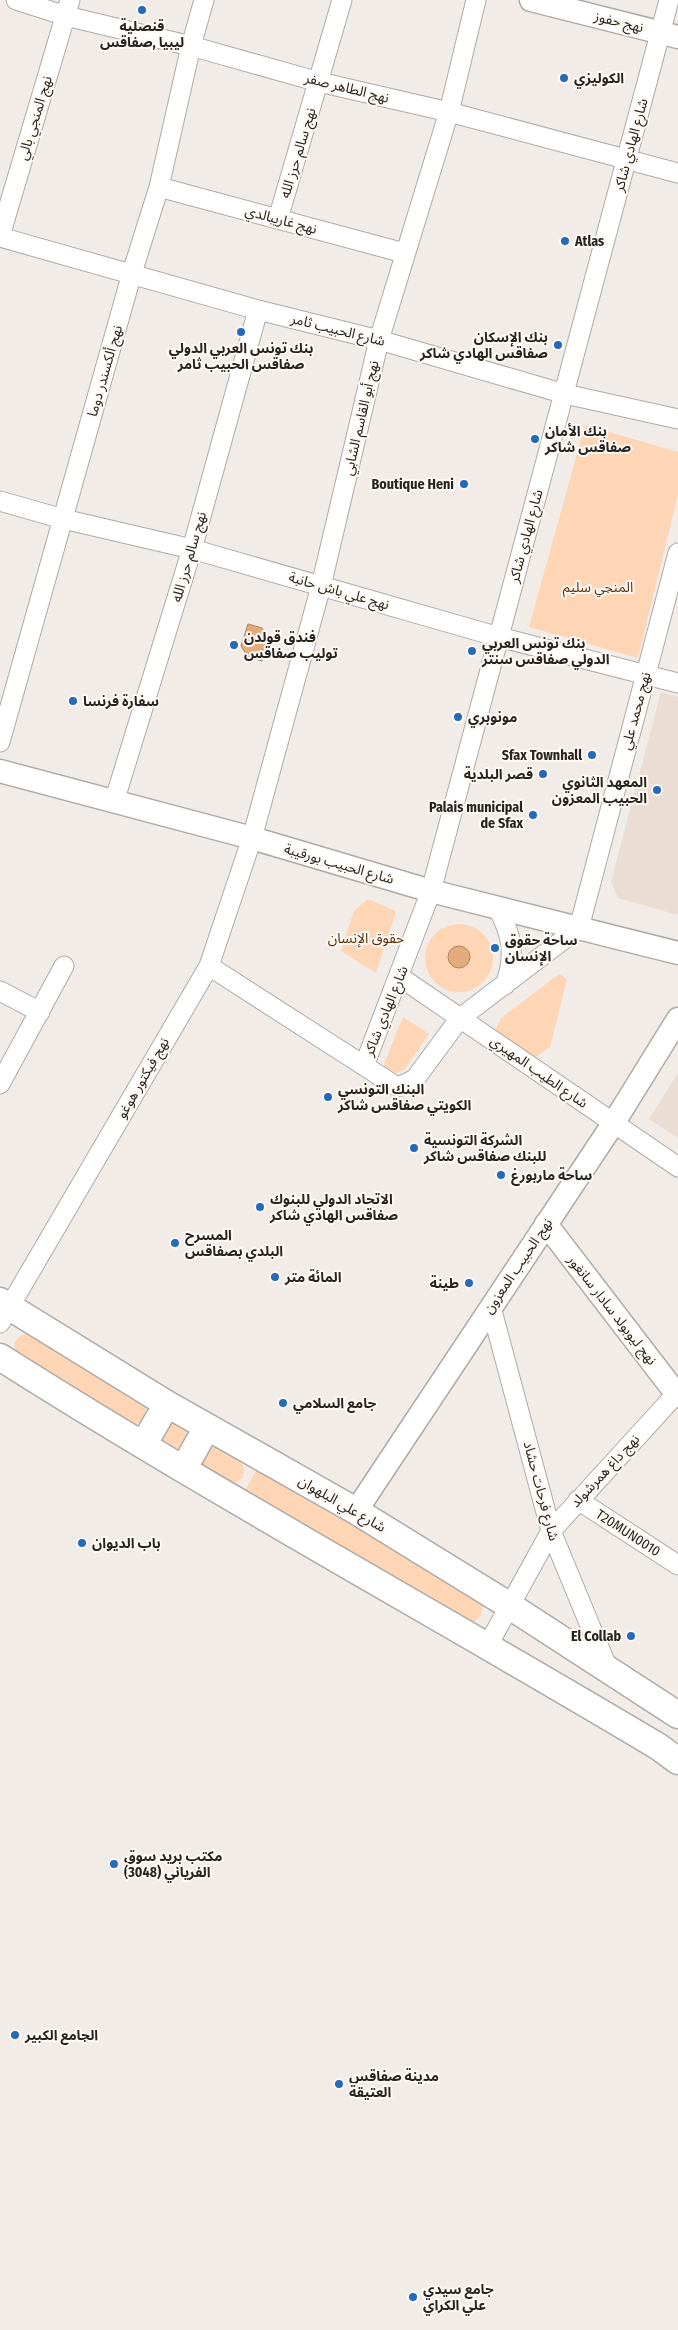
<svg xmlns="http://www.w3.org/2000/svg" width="678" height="2330" viewBox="0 0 678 2330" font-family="'Fira Sans Condensed','Noto Sans Arabic',sans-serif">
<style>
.built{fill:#eaded4}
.green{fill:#fed5b5}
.water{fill:#e5ac7b;stroke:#ac8461}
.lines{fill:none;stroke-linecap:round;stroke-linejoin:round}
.minor-casing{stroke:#b0aaa6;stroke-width:21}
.tertiary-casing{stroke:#b0aaa6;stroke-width:25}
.secondary-casing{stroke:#b0aaa6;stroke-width:29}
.minor{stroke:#fff;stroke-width:19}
.tertiary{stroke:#fff;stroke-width:22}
.secondary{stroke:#fff;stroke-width:26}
.poi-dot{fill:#246abb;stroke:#fff9f4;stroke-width:2}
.labels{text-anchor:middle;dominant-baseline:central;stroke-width:4;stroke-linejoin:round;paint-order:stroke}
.street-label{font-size:14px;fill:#272523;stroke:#fff9f4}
.poi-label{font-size:14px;font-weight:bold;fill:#272523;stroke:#fff9f4;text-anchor:start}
.park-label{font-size:14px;fill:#59330d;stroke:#fff9f4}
</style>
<rect width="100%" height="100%" fill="#f1ece7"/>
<path class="built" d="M661 692 678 697V915L618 898 611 882Z
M678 1073V1138L649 1119Z"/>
<path class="green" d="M585 425 678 452V494L638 658 529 627Z
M368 899 396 911 376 973 341 951 354 911Z
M425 958a34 34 0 1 1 68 0a34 34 0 1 1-68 0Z
M559 974 567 979 550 1047 534 1058 495 1031 501 1018Z
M403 1017 429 1034 404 1070 396 1073 383 1067Z
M31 1332 145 1403 146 1409 142 1421 132 1425 18 1357C10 1344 17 1335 31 1332Z
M161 1436a13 13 0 1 1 26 0a13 13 0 1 1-26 0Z
M215 1444C228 1452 248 1458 243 1477L233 1485 203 1469 201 1463 206 1449Z
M257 1469 475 1594 483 1605 481 1615 473 1623 242 1496Z"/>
<path class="water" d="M248 624 262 628 268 639 262 661 248 657 241 646Z
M448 957a11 11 0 1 1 22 0a11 11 0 1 1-22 0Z"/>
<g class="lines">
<defs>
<path id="minor" d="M16 0 66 16 191 46 319 82 449 112 678 173
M159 187 404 253
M278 219 342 0
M0 236 70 0
M0 237 258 310 379 340 565 394 678 419
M0 501 63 519 192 549 499 637 678 683
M0 742 132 273 159 187 191 46 204 0
M114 802 192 549 258 310
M497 907C512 934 516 956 505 985
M209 966 394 1085 401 1086 415 1079 460 1018 579 928 678 553
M400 977 678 1167
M0 991 40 1012
M364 1066 431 891 669 0
M0 1084 64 966
M491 1307 551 1531 608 1669
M0 1323 209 966 252 838 321 586 379 340 449 112 476 0
M578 1500 678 1565
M488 1645 551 1531 678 1392"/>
<path id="tertiary" d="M531 0 678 37
M0 771 252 838 431 891 678 953
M546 1224 678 1396
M356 1511 613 1124 678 1019"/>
<path id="secondary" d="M0 1301 167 1404 356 1511 510 1606 678 1715
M0 1357C216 1494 440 1616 659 1747L678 1761
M143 1445 167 1404
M184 1468 207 1427"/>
</defs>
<use href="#minor" class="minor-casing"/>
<use href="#tertiary" class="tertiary-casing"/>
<use href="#secondary" class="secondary-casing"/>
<use href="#minor" class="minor"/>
<use href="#tertiary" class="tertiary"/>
<use href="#secondary" class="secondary"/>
</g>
<g class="poi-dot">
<circle cx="142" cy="10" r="5"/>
<circle cx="564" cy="78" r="5"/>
<circle cx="565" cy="241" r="5"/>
<circle cx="241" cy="332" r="5"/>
<circle cx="558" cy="345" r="5"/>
<circle cx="535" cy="439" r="5"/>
<circle cx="464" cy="484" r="5"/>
<circle cx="234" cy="645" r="5"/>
<circle cx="472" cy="651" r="5"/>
<circle cx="73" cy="701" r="5"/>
<circle cx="458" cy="717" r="5"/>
<circle cx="592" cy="755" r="5"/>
<circle cx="543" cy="774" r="5"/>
<circle cx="657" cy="790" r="5"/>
<circle cx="533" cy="815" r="5"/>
<circle cx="495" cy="948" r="5"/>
<circle cx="328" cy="1097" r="5"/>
<circle cx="414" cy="1148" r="5"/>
<circle cx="501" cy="1175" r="5"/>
<circle cx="260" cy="1207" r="5"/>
<circle cx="175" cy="1243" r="5"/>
<circle cx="275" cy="1277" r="5"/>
<circle cx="469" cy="1283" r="5"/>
<circle cx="283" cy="1403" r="5"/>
<circle cx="82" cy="1543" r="5"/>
<circle cx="631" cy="1636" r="5"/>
<circle cx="114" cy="1864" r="5"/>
<circle cx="15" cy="2035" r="5"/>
<circle cx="339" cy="2084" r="5"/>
<circle cx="413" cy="2297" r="5"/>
</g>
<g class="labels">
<g class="street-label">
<text transform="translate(619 22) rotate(14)">نهج حفوز</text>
<text transform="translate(347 88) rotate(14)">نهج الطاهر صفر</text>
<text transform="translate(35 118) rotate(-73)">نهج المنجي بالي</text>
<text transform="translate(631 145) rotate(-75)">شارع الهادي شاكر</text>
<text transform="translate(298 153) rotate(-73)">نهج سالم حرز الله</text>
<text transform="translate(281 220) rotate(15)">نهج غاريبالدي</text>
<text transform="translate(338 330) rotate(14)">شارع الحبيب ثامر</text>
<text transform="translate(105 371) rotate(-74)">نهج ألكسندر دوما</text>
<text transform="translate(361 418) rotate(-77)">نهج أبو القاسم الشابي</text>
<text transform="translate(526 536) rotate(-75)">شارع الهادي شاكر</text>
<text transform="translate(189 557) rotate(-74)">نهج سالم حرز الله</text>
<text transform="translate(339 591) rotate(16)">نهج علي باش حانبة</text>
<text transform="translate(636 711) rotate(-75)">نهج محمد علي</text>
<text transform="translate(339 864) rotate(16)">شارع الحبيب بورقيبة</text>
<text transform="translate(386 1011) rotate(-68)">شارع الهادي شاكر</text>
<text transform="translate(539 1072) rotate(35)">شارع الطيب المهيري</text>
<text transform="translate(143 1078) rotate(-60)">نهج فيكتور هوغو</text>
<text transform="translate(518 1266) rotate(-56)">نهج الحبيب المعزون</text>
<text transform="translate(612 1310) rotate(52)">نهج ليوبولد سادار سانغور</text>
<text transform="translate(605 1471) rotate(-47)">نهج داغ همرشولد</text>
<text transform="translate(541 1491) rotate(75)">شارع فرحات حشاد</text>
<text transform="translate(342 1504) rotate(30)">شارع علي البلهوان</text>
<text transform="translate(628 1533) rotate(33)">T20MUN0010</text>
</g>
<g class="poi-label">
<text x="142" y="26" text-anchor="middle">قنصلية<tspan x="142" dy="16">ليبيا ,صفاقس</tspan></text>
<text x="574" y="78">الكوليزي</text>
<text x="575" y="241">Atlas</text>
<text x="548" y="337" text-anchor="end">بنك الإسكان<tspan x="548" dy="16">صفاقس الهادي شاكر</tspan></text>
<text x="241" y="348" text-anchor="middle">بنك تونس العربي الدولي<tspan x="241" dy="16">صفاقس الحبيب ثامر</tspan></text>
<text x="545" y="431">بنك الأمان<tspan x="545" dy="16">صفاقس شاكر</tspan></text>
<text x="454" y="484" text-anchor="end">Boutique Heni</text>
<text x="244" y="637">فندق قولدن<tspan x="244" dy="16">توليب صفاقس</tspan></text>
<text x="482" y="643">بنك تونس العربي<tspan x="482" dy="16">الدولي صفاقس سنتر</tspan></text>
<text x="83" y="701">سفارة فرنسا</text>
<text x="468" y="717">مونوبري</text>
<text x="582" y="755" text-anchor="end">Sfax Townhall</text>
<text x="533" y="774" text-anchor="end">قصر البلدية</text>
<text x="647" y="782" text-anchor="end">المعهد الثانوي<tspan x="647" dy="16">الحبيب المعزون</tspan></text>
<text x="523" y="807" text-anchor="end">Palais municipal<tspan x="523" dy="16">de Sfax</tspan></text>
<text x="505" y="940">ساحة حقوق<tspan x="505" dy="16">الإنسان</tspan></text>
<text x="338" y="1089">البنك التونسي<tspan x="338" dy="16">الكويتي صفاقس شاكر</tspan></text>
<text x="424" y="1140">الشركة التونسية<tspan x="424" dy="16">للبنك صفاقس شاكر</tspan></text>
<text x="511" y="1175">ساحة ماربورغ</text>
<text x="270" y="1199">الاتحاد الدولي للبنوك<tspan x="270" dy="16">صفاقس الهادي شاكر</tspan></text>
<text x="185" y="1235">المسرح<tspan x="185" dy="16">البلدي بصفاقس</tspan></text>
<text x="285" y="1277">المائة متر</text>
<text x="459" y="1283" text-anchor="end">طينة</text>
<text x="293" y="1403">جامع السلامي</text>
<text x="92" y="1543">باب الديوان</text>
<text x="621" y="1636" text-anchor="end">El Collab</text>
<text x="124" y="1856">مكتب بريد سوق<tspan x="124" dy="16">الفرياني (3048)</tspan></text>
<text x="25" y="2035">الجامع الكبير</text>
<text x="349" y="2076">مدينة صفاقس<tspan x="349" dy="16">العتيقة</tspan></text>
<text x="423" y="2289">جامع سيدي<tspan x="423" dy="16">علي الكراي</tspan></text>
</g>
<g class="park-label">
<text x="598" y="587">المنجي سليم</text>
<text x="366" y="938">حقوق الإنسان</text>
</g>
</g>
</svg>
